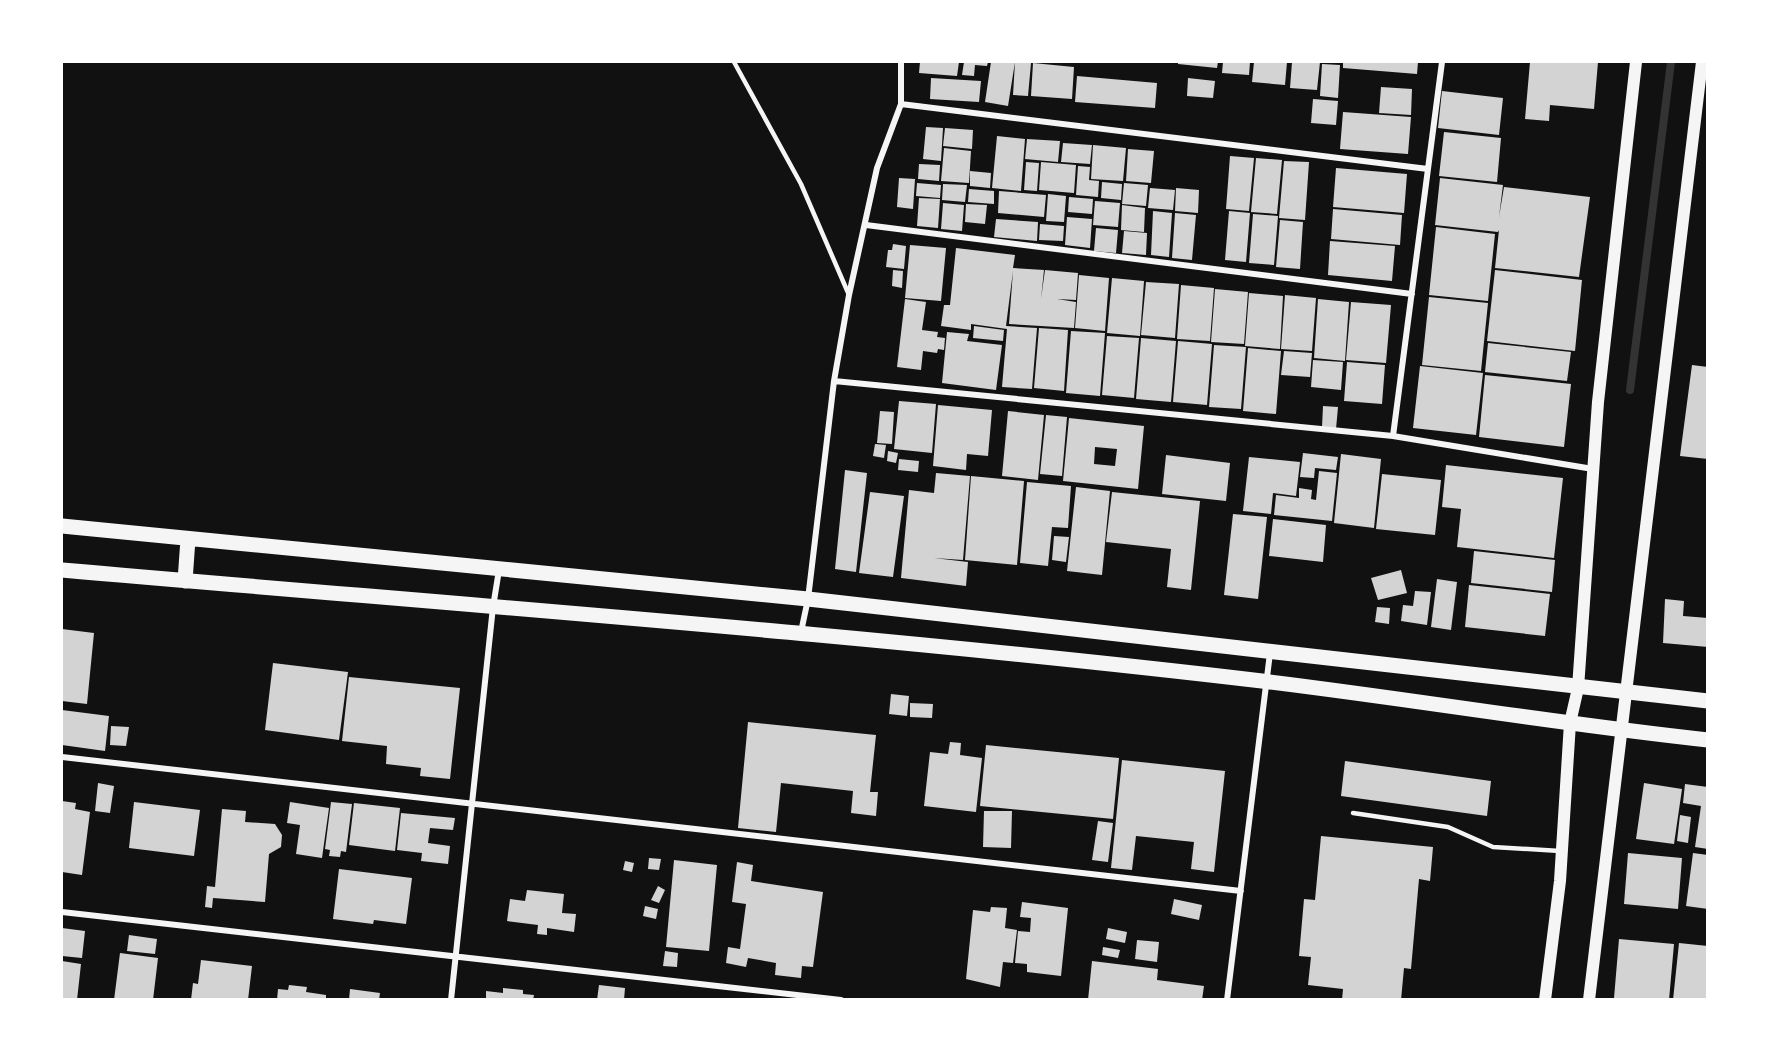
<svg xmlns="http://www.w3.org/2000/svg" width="1769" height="1061" viewBox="0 0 1769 1061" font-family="Overpass,sans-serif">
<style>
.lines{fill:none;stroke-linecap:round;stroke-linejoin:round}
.stream{stroke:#333;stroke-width:8}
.building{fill:#d3d3d3;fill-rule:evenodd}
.service{stroke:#f5f5f5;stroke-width:4.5}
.minor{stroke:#f5f5f5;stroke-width:6}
.secondary{stroke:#f5f5f5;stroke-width:12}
.primary{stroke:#f5f5f5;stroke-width:15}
</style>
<rect width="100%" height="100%" fill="#111"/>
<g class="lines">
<path class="stream" d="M1630 390 1671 62"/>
</g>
<path class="building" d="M920 62H959L957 76 919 73Z
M964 62H988L987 66 975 65 974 76 962 75Z
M991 62H1015L1008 106 985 102Z
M1015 62 1031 63 1028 96 1013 95Z
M1178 62H1218L1217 68 1178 64Z
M1223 62H1250L1249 75 1222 73Z
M1254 62H1287L1285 85 1252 82Z
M1292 62H1320L1317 90 1290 88Z
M1343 62H1418L1417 74 1343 68Z
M1530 62H1598L1594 109 1550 105 1549 121 1525 119Z
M1033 63 1074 67 1072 99 1031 96Z
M1322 64 1340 65 1338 98 1320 96Z
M1077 76 1157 83 1155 108 1075 102Z
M931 78 981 81 979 102 930 99Z
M1188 78 1215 81 1213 98 1187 96Z
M1381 87 1412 89 1411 115 1379 113Z
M1442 91 1503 98 1499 135 1438 128Z
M1313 99 1338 101 1336 125 1311 123Z
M1343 112 1411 117 1408 154 1340 149Z
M926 127 943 128 941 161 923 159Z
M945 128 973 130 972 149 943 146Z
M1444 132 1501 138 1497 182 1439 176Z
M997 136 1025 139 1021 191 992 188Z
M1027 139 1060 141 1058 162 1025 159Z
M1063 143 1092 145 1090 164 1061 162Z
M1093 145 1126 148 1123 181 1091 179Z
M944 148 971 151 969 183 941 181Z
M1128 149 1154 151 1151 183 1126 181Z
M1230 156 1254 158 1249 211 1226 209Z
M1256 158 1282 160 1277 214 1251 212Z
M1284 161 1309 162 1305 220 1279 218Z
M1026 162 1039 163 1037 191 1024 190Z
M1041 162 1076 165 1074 193 1039 190Z
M919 164 940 165 939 181 918 179Z
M1078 166 1090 167 1089 180 1099 181 1098 197 1076 195Z
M1336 168 1407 174 1404 213 1333 207Z
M970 171 991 173 990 188 970 186Z
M899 178 915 179 913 209 897 207Z
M1440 178 1503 185 1499 217 1504 187 1590 197 1579 277 1495 268 1499 230 1498 232 1435 225Z
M1102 182 1122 184 1121 200 1101 198Z
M917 183 941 185 940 198 916 196Z
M1124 183 1148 185 1146 206 1122 204Z
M943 184 967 185 965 202 942 200Z
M1150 188 1175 190 1173 210 1148 208Z
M1176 188 1199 190 1198 213 1175 211Z
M969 189 994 191V204L968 202Z
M999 191 1046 195 1044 217 998 213Z
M1048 194 1066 196 1064 222 1046 221Z
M1069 197 1093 199 1092 214 1068 212Z
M919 198 940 199 938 228 917 226Z
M1095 201 1120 203 1118 227 1093 225Z
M943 203 964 205 962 231 941 229Z
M966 204 987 205 985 224 965 222Z
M1122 205 1145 208 1144 232 1121 230Z
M1333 209 1402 215 1400 245 1331 239Z
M1153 211 1172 213 1169 257 1151 255Z
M1229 211 1250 213 1246 262 1225 260Z
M1175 213 1196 215 1192 260 1172 258Z
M1253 214 1278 216 1274 265 1249 263Z
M1067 217 1092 219 1090 248 1065 245Z
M996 219 1038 222 1037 241 994 237Z
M1280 220 1303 222 1300 269 1276 267Z
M1040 224 1064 226 1063 241 1039 240Z
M1436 227 1495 234 1488 301 1429 295Z
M1096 228 1118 230 1116 253 1094 251Z
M1124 231 1147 233 1146 255 1122 253Z
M1330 241 1395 246 1392 281 1328 275Z
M893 244 906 246 904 269 886 267 888 250H892Z
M910 245 946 248 941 301 905 298Z
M956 248 1015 255 1013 268 1044 270 1041 299 1045 270 1078 273 1076 300 1057 299 1076 302 1074 328 1009 324 1013 271 1006 326 1037 328 1032 389 1002 387 1007 329 971 324V330L941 326 944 305H950Z
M893 270 903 271 902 288 892 286Z
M1495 270 1582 280 1575 351 1487 341Z
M1079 275 1109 278 1105 331 1075 328Z
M1112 278 1144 281 1140 336 1107 333Z
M1146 282 1179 284 1175 338 1141 335Z
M1181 285 1214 288 1210 341 1177 339Z
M1215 289 1248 292 1244 344 1211 342Z
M1249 293 1283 296 1280 349 1245 346Z
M1285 295 1316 298 1312 351 1281 349Z
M1429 297 1488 303 1481 371 1422 365Z
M905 299 926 302 922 330 938 332 937 337 945 338 944 350 938 349 937 353 923 351 921 370 897 367Z
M1318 299 1349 302 1345 361 1314 358Z
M1351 302 1391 305 1386 363 1346 360Z
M974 326 1004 330 1003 341 973 338Z
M1039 328 1068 330 1064 391 1034 388Z
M1071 331 1105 333 1100 396 1066 393Z
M947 332 969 334 967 341 1002 345 996 390 942 383Z
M1107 336 1139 338 1134 398 1102 395Z
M1141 338 1176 341 1171 402 1136 399Z
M1178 341 1212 344 1207 405 1173 402Z
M1488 343 1571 352 1567 381 1485 372Z
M1214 345 1246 347 1241 409 1209 407Z
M1248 348 1281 351 1276 414 1243 411Z
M1284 351 1312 353 1310 377 1281 375Z
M1313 360 1343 362 1341 390 1311 387Z
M1347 362 1385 365 1382 404 1344 401Z
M1692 365 1708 367V459L1680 456Z
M1420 366 1483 373 1476 435 1413 428Z
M1485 375 1571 384 1564 447 1479 437Z
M899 401 936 404 932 453 894 449Z
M938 405 992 410 988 456 967 454 966 470 933 466Z
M1323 406 1338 407 1336 429 1322 427Z
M880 411 894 412 892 444 877 443Z
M1008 411 1044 415 1038 480 1002 476Z
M1046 415 1067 417 1062 476 1040 474Z
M1069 418 1144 426 1138 489 1063 481ZM1095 447 1117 449 1115 466 1094 464Z
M875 444 886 445 884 458 873 456Z
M888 451 898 453 896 463 887 461Z
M1303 453 1338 457 1336 470 1315 468 1314 478 1300 477Z
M1341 454 1381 459 1374 528 1334 523Z
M1166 455 1230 463 1226 501 1162 494Z
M1249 457 1300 462 1296 496 1273 493 1271 514 1243 511Z
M899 459 919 461 918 472 898 470Z
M1446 465 1563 478 1554 558 1457 547 1461 509 1442 507Z
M845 470 867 473 856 572 835 569Z
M1319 471 1337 473 1332 521 1274 515 1276 495 1299 498V488L1312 490 1311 499 1316 500Z
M936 473 970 476 963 560 934 558 968 562 966 586 901 578 909 490 934 493Z
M1382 474 1441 480 1435 535 1376 529Z
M971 476 1024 481 1017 565 965 560Z
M1027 482 1071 486 1068 528 1052 527 1048 566 1020 563Z
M1076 487 1110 491 1102 575 1067 571Z
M870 492 904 496 893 577 859 573Z
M1112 492 1200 501 1191 590 1167 587 1171 549 1106 542Z
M1233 514 1267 517 1258 599 1224 595Z
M1273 519 1326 525 1323 562 1269 556Z
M1054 536 1069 537 1066 562 1052 560Z
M1474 551 1555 560 1552 592 1471 583Z
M1401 570 1407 593 1378 600 1371 578Z
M1437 579 1457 582 1451 630 1431 627Z
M1469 585 1550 594 1545 636 1465 627Z
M1415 591 1431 592 1427 625 1401 621 1403 605 1413 606Z
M1665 599 1684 601 1683 616 1708 618V647L1663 643Z
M1377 607 1390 608 1389 624 1375 622Z
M62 629 94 633 87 704 62 701Z
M273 663 348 672 339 740 265 730Z
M349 677 460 688 450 779 420 776 421 768 386 764 387 746 342 741Z
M891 694 909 696 907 716 889 714Z
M910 703 933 704 932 718 910 717Z
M62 710 109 716 105 751 62 745Z
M748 722 876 735 870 792H878L876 816 851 813 853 791 781 783 776 832 738 828Z
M111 726 129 727 126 746 110 745Z
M950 742 961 743 960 755 982 758 976 812 924 806 930 752 948 754Z
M986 745 1119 758 1113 819 980 806Z
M1122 760 1225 771 1214 872 1191 869 1194 842 1136 836 1132 870 1111 868Z
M1345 761 1491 781 1487 816 1341 796Z
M98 783 114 786 110 813 95 811Z
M1644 783 1682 789 1674 844 1636 839Z
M1685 784 1708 787V849L1695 847 1701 806 1683 803Z
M62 801 76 803 75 809 90 812 82 875 62 872Z
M134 802 200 810 194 856 129 848Z
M290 802 329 808 322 858 296 854 300 825 287 823Z
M331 802 352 804 346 852 341 851 340 857 329 856 330 850 325 849Z
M354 803 400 808 395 851 349 845Z
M222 809 246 811 245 822 275 824 282 835 281 847 269 854 265 902 213 898 212 908 205 907 207 886 215 887Z
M984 811H1012L1011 848 983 847Z
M401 813 455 818 453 830 430 828 428 843 450 846 448 864 421 861 422 853 397 850Z
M1680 815 1691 817 1688 843 1677 841Z
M1098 821 1113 823 1108 862 1092 860Z
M1321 836 1433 847 1430 881 1419 879 1411 969 1404 968 1401 1000H1342L1343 989 1308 985 1311 957 1299 956 1304 899 1315 900Z
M1628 853 1682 858 1678 909 1624 904Z
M1693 853 1708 855V909L1686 906Z
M649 858 661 859 659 870 648 869Z
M674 860 717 865 709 951 666 947Z
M625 861 634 863 632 872 623 870Z
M737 862 753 865 751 881 823 892 813 967 802 966 801 978 775 975 776 963 748 958 746 967 726 963 728 947 740 949 746 904 732 902Z
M339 869 412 878 406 924 374 920 373 924 333 919Z
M658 886 665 890 659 903 651 900Z
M527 890 564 894 562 913 576 914 574 932 547 928V935L537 934 538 925 507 921 510 899 525 901Z
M1174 899 1202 905 1199 920 1171 914Z
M1022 902 1068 908 1061 976 1027 972V964L1015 963 1018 931 1030 932 1031 918 1020 917Z
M645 906 658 909 656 919 643 916Z
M991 907 1007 908 1005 928 1017 930 1013 963 1003 962 1000 987 966 979 973 910 990 912Z
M62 928 85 931 82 958 62 956Z
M1108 928 1127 932 1125 943 1106 939Z
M129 935 157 939 155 954 127 951Z
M1619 939 1674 944 1669 1000 1614 998Z
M1137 940 1159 942 1157 962 1135 959Z
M1679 943 1708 946V1000H1673Z
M1103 947 1120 950 1118 958 1102 955Z
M665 951 678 953 677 967 663 966Z
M120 953 158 958 153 1000H114Z
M201 960 252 966 248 1000H191L193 983 198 984Z
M62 961 81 964 77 1000H62Z
M1092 961 1158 969 1157 980 1204 986 1202 1000H1088Z
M289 985 307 987 306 992 326 995V1000H277L278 989 288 990Z
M599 985 625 988 624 1000H597Z
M503 988 523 990V994L534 995 533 1000H486V991L503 993Z
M350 989 380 993 379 1000H349Z"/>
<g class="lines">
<path class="service" d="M734 62 801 184 849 295
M1353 813 1448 827 1493 847 1560 851"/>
<path class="minor" d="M901 104 1428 169
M866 225 1412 294
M834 381 1393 436 1593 469
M1393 436 1442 62
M801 632 808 599 834 381 849 295 877 168 901 104V62
M62 757 1241 891
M62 912 841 1000
M451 1000 493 607 499 570
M1227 1000 1270 653"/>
<path class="secondary" d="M1545 1000 1560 881 1570 723 1578 688 1598 402 1636 62
M1589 1000 1702 62"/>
<path class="primary" d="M62 526 808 599 1708 701
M62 570C462 605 863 634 1262 681 1411 699 1559 724 1708 740
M185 581 188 539"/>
</g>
<rect width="1769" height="1061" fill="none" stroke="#ffffff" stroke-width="126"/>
</svg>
